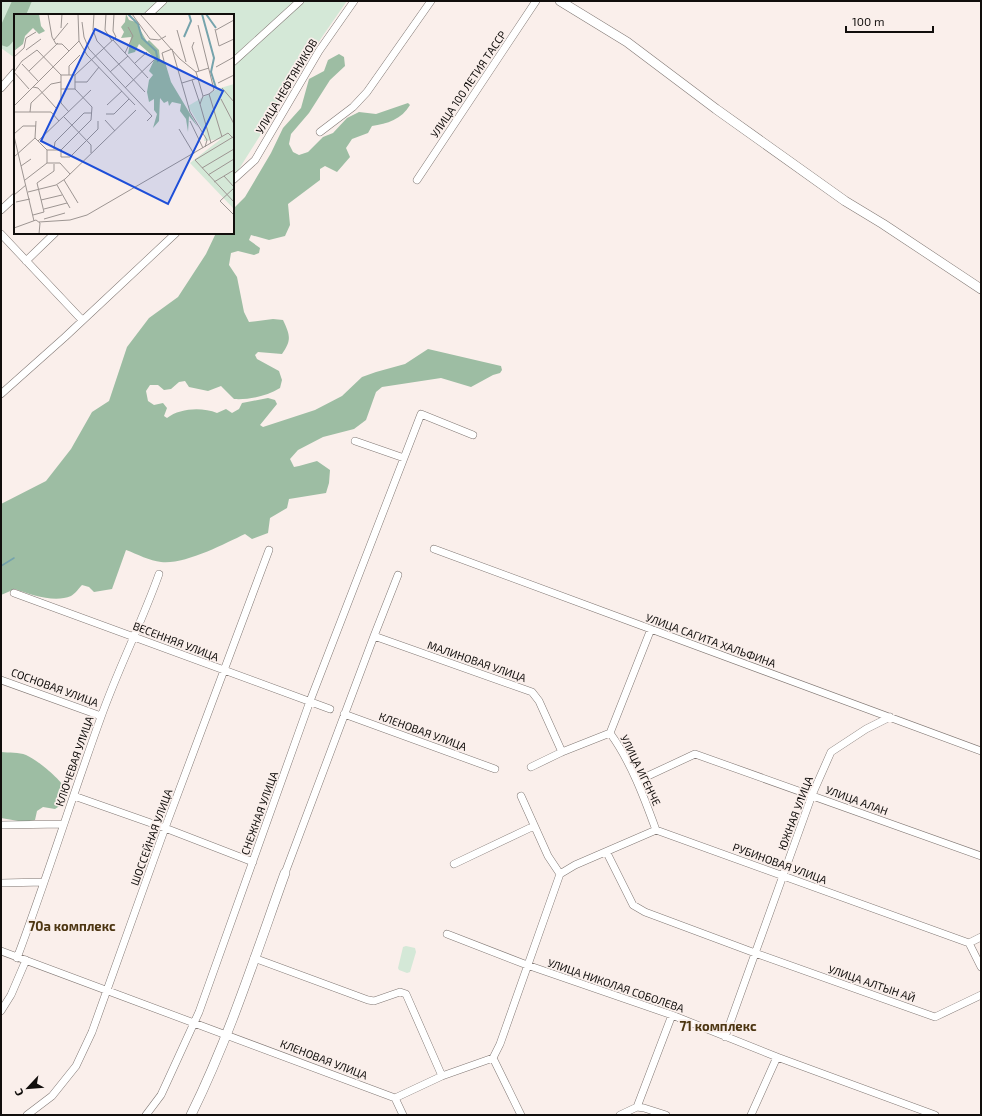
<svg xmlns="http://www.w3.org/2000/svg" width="982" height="1116" viewBox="0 0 982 1116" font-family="'Exo 2',sans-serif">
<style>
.green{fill:#d4e8d7}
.forest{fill:#9dbda3}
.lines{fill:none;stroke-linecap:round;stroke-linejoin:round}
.stream{stroke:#75a3ac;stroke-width:1.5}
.minor-casing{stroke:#817874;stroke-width:8}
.tertiary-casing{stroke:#817874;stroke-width:10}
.minor{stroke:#fff;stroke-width:7}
.tertiary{stroke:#fff;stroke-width:9}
.labels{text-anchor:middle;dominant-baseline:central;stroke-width:3.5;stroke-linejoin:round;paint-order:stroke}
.street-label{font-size:11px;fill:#110e0c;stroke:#faefeb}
.quarter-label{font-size:13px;font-weight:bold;fill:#4c3511;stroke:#faefeb}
.inset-river{fill:none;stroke:#75a3ac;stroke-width:2}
.inset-road{fill:none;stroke:#9d9592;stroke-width:1}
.view{fill:#1d4ed8;fill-opacity:0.15;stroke:#1d4ed8;stroke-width:2}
.inset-edge{fill:none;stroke:#110e0c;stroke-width:2}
</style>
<rect width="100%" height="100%" fill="#faefeb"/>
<path class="green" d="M1 1H347L322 37 239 169 233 182V15H15V58L1 48Z
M406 946 415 948 416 952 410 972 407 973 399 970 398 968 403 947Z"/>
<path class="forest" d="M12 1H32L26 15H15C15 27 19 40 7 47L1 45V25Z
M339 54 344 57 345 66 330 80 309 113 291 134 289 144 293 152 299 155 308 152 323 137 333 133 347 118 359 112 376 114 408 103 410 105C402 119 387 124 372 126L368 133 352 139 346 148 350 157 337 172 325 166 320 169V180L288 204 290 225 285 236 269 240 251 235 249 240 260 248 259 253 254 255 238 251 231 253 229 265 237 277 244 312 249 322 273 319 283 320C290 335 292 340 282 354L258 352 255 355 257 359 279 371 282 380 280 388C267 396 249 400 234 399L221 386 208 391 189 387 185 381 179 382 171 389 164 390 158 385H150L146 391 148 401 154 405 163 403 167 408 164 416 167 418C180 408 202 407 217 413L226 409 232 413 239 409 242 403 268 398 275 400 277 404 260 425 263 427 315 410 342 396 362 377 376 372 405 364 428 349 501 366 502 370 500 373 493 375 471 387 441 378 382 387 376 392 366 420 354 429 323 437 298 450 290 459 294 467 299 466 317 461 330 470 329 483 326 493 289 499 287 508 270 518 268 533 252 539 245 534C224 544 184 565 161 562 150 561 137 554 126 550L112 589 94 592 89 587 82 585C79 588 75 594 71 596 55 603 31 595 15 589L1 595V504L46 481 71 449 92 412 109 401 127 347 149 318 178 297 206 254 216 233H233V209L245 197 271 153 283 128 301 108 309 79 324 71 328 60Z
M1 752C9 753 19 752 26 755 36 759 62 780 66 790L61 805 55 809 43 807 37 811 35 820 24 822 1 818Z"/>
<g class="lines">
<path class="stream" d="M1 566 14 558"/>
<defs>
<path id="minor" d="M148 15 163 1
M233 62 300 1
M1 88 15 72
M320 132 353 107 367 92 431 1
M233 180 255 160 319 51 354 1
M417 180 536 1
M1 210 15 197
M1 234 82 320
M26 261 55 233
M1 394 65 337 176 233
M355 441 404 458
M434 549 981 751
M14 593 330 709
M374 636 532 692 539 701 562 752
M1 680 101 716
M344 714 495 769
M610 733 651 629
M610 733C631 762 644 797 656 830
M531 767 562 752 610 733
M637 781 695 754 981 856
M74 796 165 828 253 862
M521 796 548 856 560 874
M1 825 63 824
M607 853 633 905 645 912 755 953 935 1017 981 995
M454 864 534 826
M285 873 374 636 398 575
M560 874 575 865 656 830 969 943 981 967
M1 883 44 882
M447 934 527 965 672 1015 777 1057 935 1115
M969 943 981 937
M1 951 395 1098 403 1115
M17 958C47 878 72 797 101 717 118 669 142 622 159 574
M254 958 368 1000 374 1001 400 992 406 994 442 1076
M1 1011 11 995 26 960
M725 1037 812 795 831 752 866 729 890 717
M493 1058 500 1044 560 874
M395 1098 442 1076 493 1058 521 1115
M637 1107 672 1015
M637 1107 644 1108 666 1115
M27 1115 52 1096 76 1066 92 1032 165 828 269 550
M146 1115 161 1095 167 1082 199 1012 310 701 421 414 473 435
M620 1115 637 1107
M751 1115 777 1057"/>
<path id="tertiary" d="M560 1 627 42 716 109 845 201 883 224 981 289
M191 1115C229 1038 256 954 285 873"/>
</defs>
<use href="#minor" class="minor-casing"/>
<use href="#tertiary" class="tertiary-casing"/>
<use href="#minor" class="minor"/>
<use href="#tertiary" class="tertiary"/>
</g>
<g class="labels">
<g class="street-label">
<text transform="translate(468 84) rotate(-56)">УЛИЦА 100 ЛЕТИЯ ТАССР</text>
<text transform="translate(286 86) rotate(-59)">УЛИЦА НЕФТЯНИКОВ</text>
<text transform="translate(711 640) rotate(20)">УЛИЦА САГИТА ХАЛЬФИНА</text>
<text transform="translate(176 641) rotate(21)">ВЕСЕННЯЯ УЛИЦА</text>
<text transform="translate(477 661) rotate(19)">МАЛИНОВАЯ УЛИЦА</text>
<text transform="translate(55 687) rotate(20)">СОСНОВАЯ УЛИЦА</text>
<text transform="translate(423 731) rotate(20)">КЛЕНОВАЯ УЛИЦА</text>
<text transform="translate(74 761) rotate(-71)">КЛЮЧЕВАЯ УЛИЦА</text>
<text transform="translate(641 770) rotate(64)">УЛИЦА ИГЕНЧЕ</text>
<text transform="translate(857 800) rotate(20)">УЛИЦА АЛАН</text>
<text transform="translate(259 813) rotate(-70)">СНЕЖНАЯ УЛИЦА</text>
<text transform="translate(795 813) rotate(-69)">ЮЖНАЯ УЛИЦА</text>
<text transform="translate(151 837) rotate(-70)">ШОССЕЙНАЯ УЛИЦА</text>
<text transform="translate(780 863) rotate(20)">РУБИНОВАЯ УЛИЦА</text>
<text transform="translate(872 983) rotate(19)">УЛИЦА АЛТЫН АЙ</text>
<text transform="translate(616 985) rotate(19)">УЛИЦА НИКОЛАЯ СОБОЛЕВА</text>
<text transform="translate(324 1059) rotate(21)">КЛЕНОВАЯ УЛИЦА</text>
</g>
<g class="quarter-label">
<text x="72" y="926">70а комплекс</text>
<text x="718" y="1026">71 комплекс</text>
</g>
</g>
<g transform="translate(14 14)">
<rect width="220" height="220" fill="#faefeb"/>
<path d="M220 70V195L176 149 207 125 190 127 191 120 174 92 203 75Z" fill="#d4e8d7"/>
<path d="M0 0H25L27 12 31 17 25 20 19 14 11 22 9 30 0 37ZM112 0 115 6 122 8 133 28 135 26 145 36 146 45 151 48 157 68 184 113 175 102 174 118 172 105 166 97 167 90 158 88 155 92 154 87 150 89 146 84 145 107 139 114 143 100 140 96V85L135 88 133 78 135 66 139 61 135 57 141 44 125 30 121 38 114 40 117 23 107 24 110 18 107 13 111 8Z" fill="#9dbda3"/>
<path class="inset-river" d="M114 0 124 10 128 24 142 37 144 48M188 0 200 44 197 58 202 74M192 0 202 14M170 23 177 7 175 0"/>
<path class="inset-road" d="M34 0 38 23 42 30H48L55 37M80 0 79 16 83 27 131 78M92 0 91 16 98 27M118 0 136 25 145 26 152 22M126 0 166 45 182 58M68 8 70 23 75 35 138 102 133 107M184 11 200 76 195 80 208 123M47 14 48 0M201 15 205 32 220 25M163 16 172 48M202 16 220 6M40 26 54 9M99 26 134 64M65 27 73 41 121 91M180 28 178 33 185 57M12 36 27 25M111 39 119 22 114 13M0 43 10 34 12 24 22 18M150 47 148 39 158 35 176 98 193 126 191 133M121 49 133 38M8 50 24 67M202 53 220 43M15 57 44 29M0 58 8 47 23 36 47 61M0 58 15 75M96 58 114 42M47 61H61L102 23 99 17 100 0M55 61V52L66 41M178 66 186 90M61 68H73L85 53M168 69 184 64M204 69 220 61M19 73 24 74 42 94M111 74 140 46M208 74 220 88M47 75H61V61M61 75 78 93M195 80 189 82 186 90 197 129M189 82 182 58 195 54M207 85 220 110M47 89V61M47 89 55 98M93 91 108 77M0 92 65 27 64 0M0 98H37M16 98 17 89 37 70 47 68M37 98 45 107M92 100H100L115 85M50 103 77 131V139M91 106 101 117M176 107 189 134M165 115 180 140M0 120 9 112H22M0 122 20 207M219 123 181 146 220 188M24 127 77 76M40 135 41 128 70 99H78M33 136H47L77 106 78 93M47 136V143H56L84 115V107M0 143 21 124 22 107M33 149H46L56 160M7 152 17 145M188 154 220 135M194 161 220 145M210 162 220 173M11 166 33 149V136L21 124M50 166 64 189M200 168 220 156M43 171 56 194M220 174 206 187 220 201M14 178 42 171 51 165 122 96M0 181 12 171M27 186 48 181M2 188 16 185M30 195 53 189M19 201 30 198 23 169 40 157V150M30 205 51 199M25 208 56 206 73 201 214 119 220 125M0 214 22 206 26 209 25 220"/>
<path class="view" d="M81 15 209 77 154 190 27 127Z"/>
<rect width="220" height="220" class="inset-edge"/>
</g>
<rect width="982" height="1116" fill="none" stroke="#110e0c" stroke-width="4"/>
<g transform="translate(28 1088) rotate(244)" stroke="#faefeb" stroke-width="3" paint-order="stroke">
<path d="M0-3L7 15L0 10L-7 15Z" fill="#110e0c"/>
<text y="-6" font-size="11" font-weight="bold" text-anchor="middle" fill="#110e0c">С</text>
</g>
<path d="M846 26v6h87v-6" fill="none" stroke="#110e0c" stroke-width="2"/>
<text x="852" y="26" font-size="12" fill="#110e0c" stroke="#faefeb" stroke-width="3" paint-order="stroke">100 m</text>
</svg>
